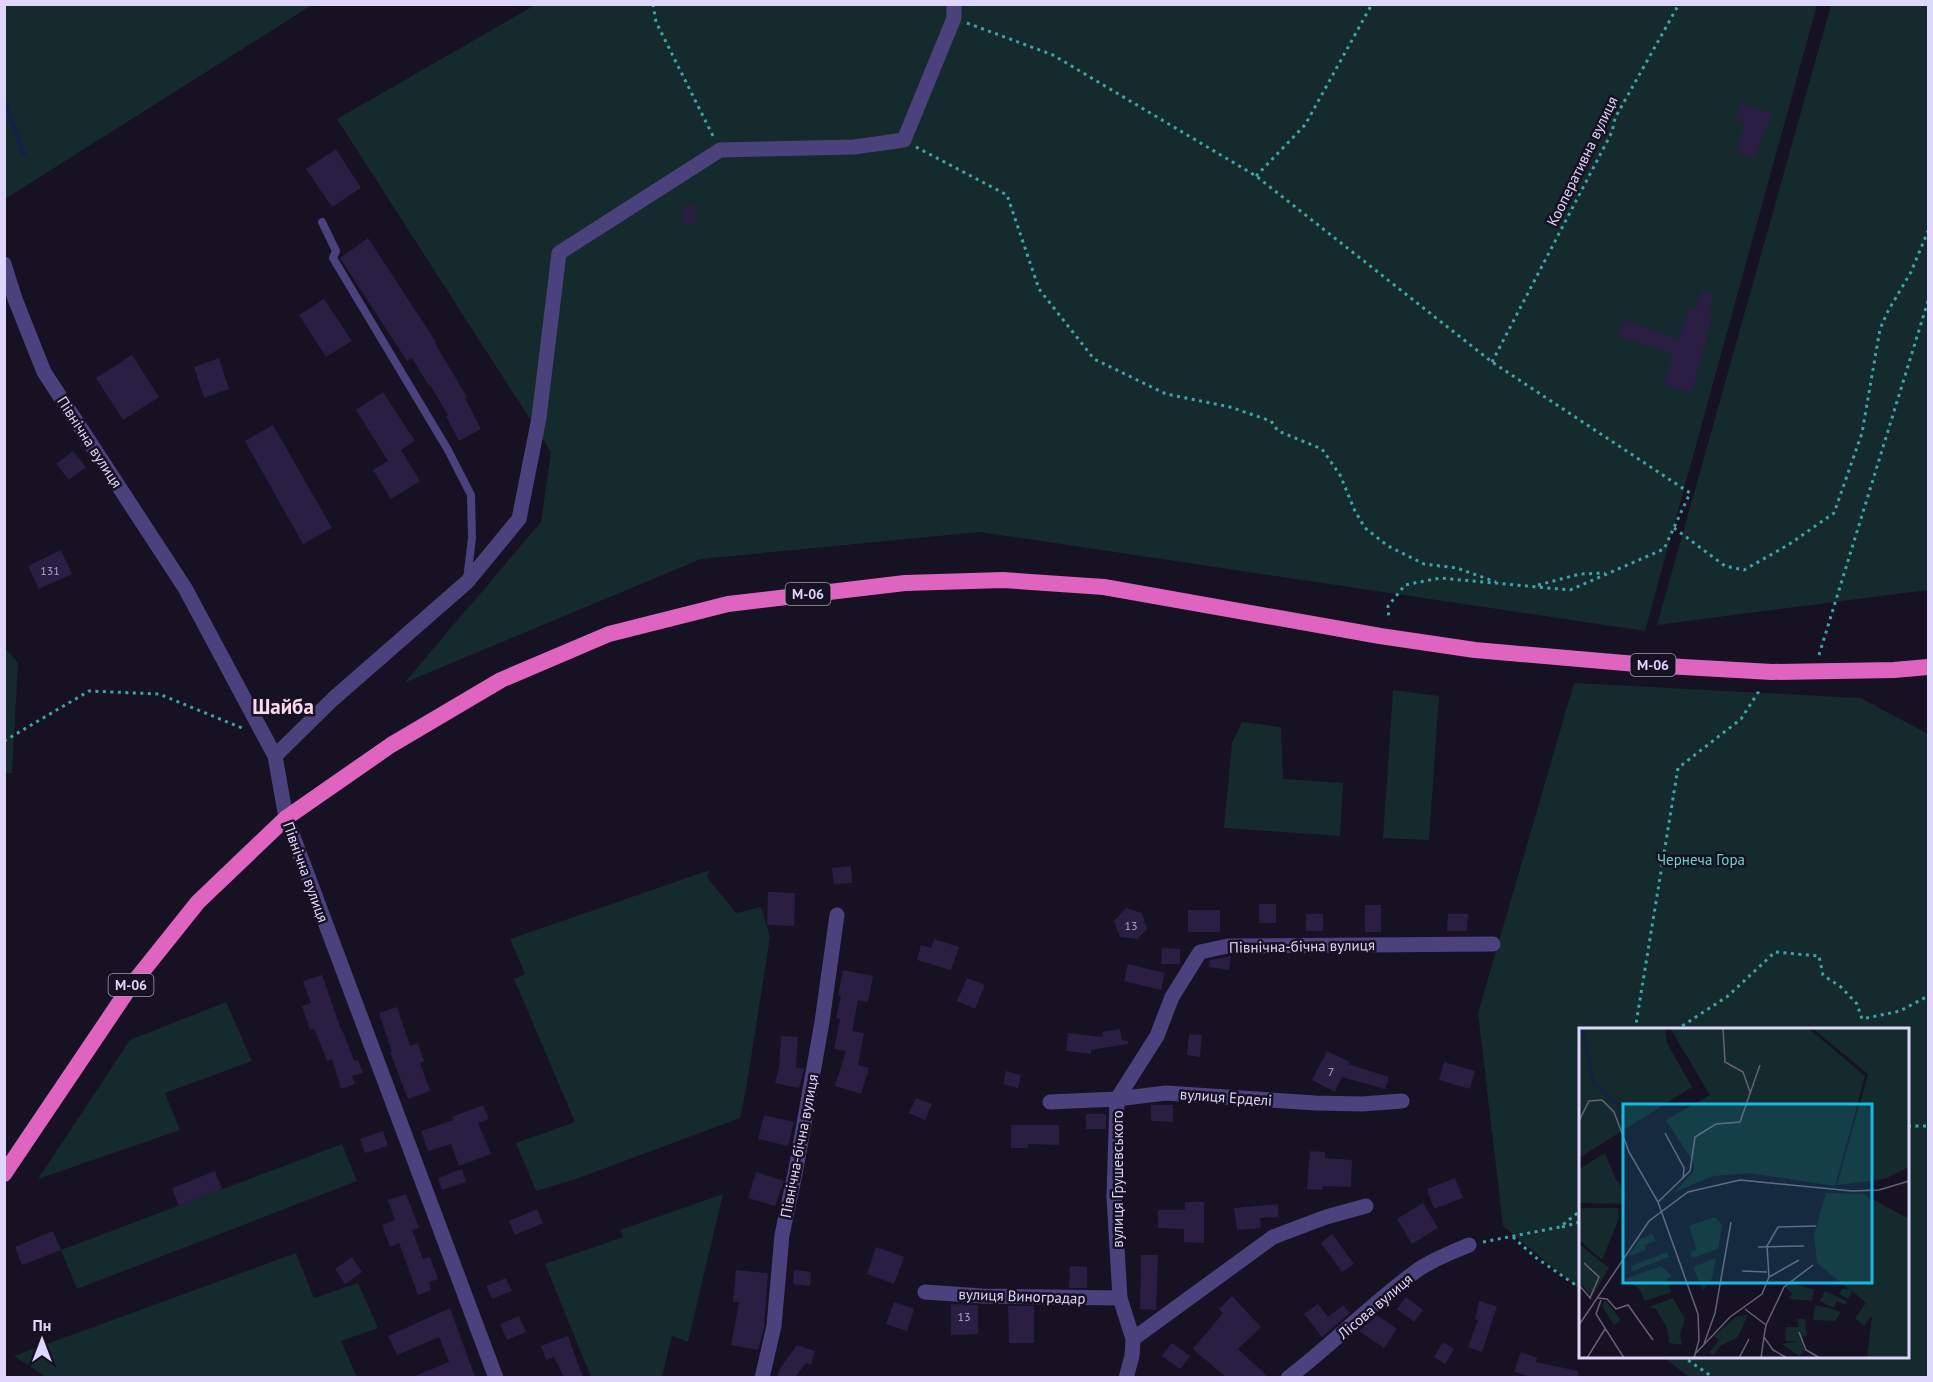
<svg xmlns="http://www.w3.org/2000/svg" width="1933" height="1382" viewBox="0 0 1933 1382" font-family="'PT Sans',sans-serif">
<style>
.green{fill:#142a2c}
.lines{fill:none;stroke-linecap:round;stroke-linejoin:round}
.stream{stroke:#132144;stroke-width:5}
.building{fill:#2a1f42}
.path{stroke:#3ca4aa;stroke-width:3;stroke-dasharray:3 4.5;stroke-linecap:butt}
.service{stroke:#4a417d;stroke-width:8}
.minor{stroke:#4a417d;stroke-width:15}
.tertiary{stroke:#4a417d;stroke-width:15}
.trunk{stroke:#de64c0;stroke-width:16}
.labels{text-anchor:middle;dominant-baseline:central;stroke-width:5;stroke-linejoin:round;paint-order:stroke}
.number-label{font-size:12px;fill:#b2a9cd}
.shield{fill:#161123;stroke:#a39cba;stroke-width:1.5}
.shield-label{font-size:14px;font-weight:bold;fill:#dfd7fb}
.street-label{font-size:15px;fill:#dfd7fb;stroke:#161123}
.park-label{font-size:15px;fill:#6ad3c6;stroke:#161123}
.district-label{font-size:21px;font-weight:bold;fill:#fbd8ea;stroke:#161123}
.inset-river{fill:none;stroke:#132144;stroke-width:3}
.inset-road{fill:none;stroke:#666079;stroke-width:1.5}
.view{fill:#18b9e5;fill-opacity:0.15;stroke:#18b9e5;stroke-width:3}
.inset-edge{fill:none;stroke:#dfd7fb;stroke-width:3}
</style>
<rect width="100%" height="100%" fill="#161123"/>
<path class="green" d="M5 4H312V5L5 199Z
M535 5H1817L1645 631 980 532 701 559 404 683 541 522 551 452 337 119Z
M1831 5H1928V590L1657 625Z
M5 648 18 663 12 773H5Z
M1574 683 1861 698 1928 734V1377H1689L1663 1357 1908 1356V1030H1580V1290L1503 1226 1478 1013Z
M1393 690 1439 696 1429 840 1383 838Z
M1242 722 1281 727 1283 779 1343 783 1340 836 1224 828 1232 743Z
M710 870 707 877 736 913 761 907 770 937 746 1090 740 1118 576 1179 536 1191 516 1143 575 1122 514 979 525 974 510 939Z
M226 1002 252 1061 165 1093 180 1130 38 1179 130 1040Z
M342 1144 357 1181 77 1289 61 1250Z
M723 1194 688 1342 672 1336 662 1377H591L545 1264 623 1237 620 1230Z
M296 1253 314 1298 358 1283 378 1328 341 1341 357 1377H46L14 1356Z"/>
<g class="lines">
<path class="stream" d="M4 100 24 154"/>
</g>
<path class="building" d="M1740 103 1772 113 1767 129 1765 128 1755 158 1736 152 1745 123 1735 120Z
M336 149 361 188 332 207 306 169Z
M683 206H695L696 225H683Z
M368 238 436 342 435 343 467 397 465 398 481 429 459 441 446 416 448 415 430 385 429 386 412 358 407 361 340 258Z
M1701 291 1714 294 1709 313 1713 314 1692 393 1664 384 1673 354 1618 336 1624 320 1679 339 1689 307 1696 309Z
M324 299 352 341 326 357 299 315Z
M132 355 159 397 123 420 96 378Z
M219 358 229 389 204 398 194 367Z
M383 392 415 441 401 450 420 481 391 499 373 470 388 461 356 410Z
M273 425 332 528 303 544 245 441Z
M73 451 86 467 69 480 56 464Z
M61 550 72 574 39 589 28 566Z
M851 866 852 883 834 884 832 868Z
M768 892 795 893 794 926 767 925Z
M1259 904H1276V923H1259Z
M1365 905H1381V932H1365Z
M1126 908 1142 913 1147 929 1137 939 1120 937 1114 921Z
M1188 910H1220V932H1188Z
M1306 914H1323V931H1306Z
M1448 914H1468L1467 931H1447Z
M934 939 959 947 951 970 917 960 921 945 931 948Z
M1162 948 1180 949V964H1161Z
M1231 956 1229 970 1209 967 1210 960Z
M1128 964 1165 973 1161 990 1124 981Z
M843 970 873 976 868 1002 858 1000 852 1031 864 1033 858 1065 869 1068 861 1094 835 1086 846 1051 834 1049 840 1019 836 1018 841 996H838Z
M322 975 342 1032H343L354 1061 358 1060 363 1073 352 1076 355 1084 341 1089 332 1059 327 1061 314 1028 310 1030 302 1006 311 1003 303 981Z
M967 978 985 985 975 1009 957 1001Z
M397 1007 410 1046 418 1043 424 1061 420 1063 430 1091 408 1099 390 1052H392L379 1013Z
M1120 1029 1122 1040 1128 1041V1044L1091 1050V1054L1066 1051 1068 1033 1103 1037 1102 1032Z
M1189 1034 1202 1035 1200 1057 1187 1055Z
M781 1036 798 1037 796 1067 804 1069 799 1088 775 1083 779 1068Z
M1327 1051 1350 1062 1348 1064 1389 1077 1385 1089 1342 1077 1335 1092 1312 1080Z
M1444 1062 1475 1071 1470 1089 1439 1080Z
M1006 1071 1021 1075 1018 1088 1003 1084Z
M916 1098 932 1104 925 1120 909 1113Z
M483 1105 489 1119 478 1123 491 1154 459 1166 451 1144 428 1151 421 1131 453 1120 452 1117Z
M1151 1105H1173V1122L1151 1121Z
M1086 1114H1106V1129H1086Z
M764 1115 794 1122 788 1146 758 1139Z
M1011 1125H1059V1145L1028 1144V1148H1011Z
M383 1131 388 1146 365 1153 360 1139Z
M1310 1151 1325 1152V1158L1352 1160 1351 1187 1323 1186 1322 1190 1307 1189Z
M462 1169 466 1182 442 1190 438 1178Z
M215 1171 222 1189 179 1206 172 1188Z
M756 1172 784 1181 775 1206 748 1198Z
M1455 1178 1463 1198 1434 1209 1427 1189Z
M406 1194 419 1228 412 1230 423 1259 430 1257 438 1279 429 1282 431 1290 418 1295 399 1243 390 1247 382 1225 395 1220 388 1200Z
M1185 1202H1204V1243L1184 1242V1229L1158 1228V1210H1185Z
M1423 1203 1438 1228 1412 1244 1397 1219Z
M1278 1204V1217L1260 1218 1261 1228 1237 1230 1234 1208Z
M537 1209 543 1223 515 1235 509 1221Z
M53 1231 61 1250 22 1265 15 1247Z
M1332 1234 1354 1264 1342 1272 1321 1243Z
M876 1247 904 1257 894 1284 867 1274Z
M1141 1255H1158L1156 1310 1140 1309Z
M352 1257 362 1272 345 1284 335 1269Z
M1070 1266 1087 1267V1288H1069Z
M736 1270 768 1273 764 1328 758 1350 731 1345 739 1302H733Z
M794 1270 811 1272 810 1286 793 1284Z
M506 1278 512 1291 492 1299 486 1286Z
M1232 1296 1261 1327 1238 1349 1268 1377H1226L1193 1349 1223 1313 1219 1309Z
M1406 1297 1423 1310 1414 1322 1397 1309Z
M1479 1301 1497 1306 1482 1352 1468 1347 1478 1320 1475 1319Z
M894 1302 914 1309 907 1331 886 1324Z
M951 1304 978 1305V1334L951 1335Z
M1318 1304 1328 1317 1343 1305 1350 1313 1322 1337 1304 1314Z
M1008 1306H1034V1343H1009Z
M450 1308 475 1377H413L449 1362 439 1337 397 1355 388 1336Z
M1377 1315 1397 1329 1384 1348 1359 1331Z
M519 1316 526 1332 507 1340 500 1324Z
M568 1336 583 1377H564L554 1357 546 1360 541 1346Z
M1443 1342 1454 1349 1445 1364 1434 1357Z
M1172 1343 1190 1356 1180 1369 1162 1356Z
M797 1345 815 1351 811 1365 806 1363 795 1377H777L781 1367Z
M1521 1352 1537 1358 1536 1362 1578 1371V1377H1532L1514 1372Z"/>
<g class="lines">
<path class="path" d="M653 4 656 22 714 138
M967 23 1053 55 1256 176 1492 362 1690 493 1664 549 1570 590 1440 578 1405 585 1388 606 1389 620
M916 147 1007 195 1039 289 1094 359 1166 394 1230 407 1271 421 1278 431 1322 449 1340 475 1355 511 1365 528 1388 546 1424 564 1457 568 1496 582
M1256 176 1305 125 1372 4
M1492 362 1612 132 1615 118 1679 4
M1674 528 1725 566 1744 570 1788 545 1834 513 1862 433 1880 329 1888 311 1911 272 1928 231
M1538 585 1580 574 1605 573
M1819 655 1928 301
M4 741 89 691 159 694 242 728
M1635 1030 1678 768 1741 719 1761 688
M1676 1030 1728 996 1775 952 1819 956 1823 975 1841 987 1857 1004 1862 1019 1900 1011 1928 996
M1908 1126H1928
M1562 1227 1580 1222
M1513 1237 1535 1257 1580 1288
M1483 1242 1560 1227 1580 1211
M1682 1356 1714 1378"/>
<path class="service" d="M322 222 336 251 333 258 448 450 471 495 472 538 467 579"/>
<path class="minor" d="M4 264 15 299 44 372 185 588 275 756 286 818
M275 756 333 699 467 582 519 519 539 418 559 253 720 150 854 147 904 140 954 18V4
M1050 1102 1117 1099 1166 1093 1315 1103 1362 1104 1402 1101
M925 1292 982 1296 1120 1298
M1133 1339 1120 1298 1114 1197 1117 1099 1157 1036 1172 997 1200 952 1228 946 1493 944
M762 1378 774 1326 782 1235 796 1169 822 1022 837 915
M1126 1378 1132 1356 1133 1339 1273 1237 1326 1217 1366 1206
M1288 1378C1333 1344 1373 1302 1419 1269 1434 1259 1452 1252 1469 1245"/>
<path class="tertiary" d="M286 818 496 1378"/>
<path class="trunk" d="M4 1174 130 987 198 902 286 818 391 745 501 680 609 634 728 604 905 583 1003 580 1104 587 1380 636 1475 650 1648 665 1772 672 1894 670 1928 667"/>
</g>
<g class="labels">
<g class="number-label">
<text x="50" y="570">131</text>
<text x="1131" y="925">13</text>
<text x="1331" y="1071">7</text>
<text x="964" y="1316">13</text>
</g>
<g class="shield">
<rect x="785.5" y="583" width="45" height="22" rx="4.5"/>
<rect x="1630.5" y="654" width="45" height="22" rx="4.5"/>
<rect x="108.5" y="974" width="45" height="22" rx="4.5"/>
</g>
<g class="shield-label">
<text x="808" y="594">М-06</text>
<text x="1653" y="665">М-06</text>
<text x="131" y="985">М-06</text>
</g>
<g class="street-label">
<text transform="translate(1582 161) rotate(-64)">Кооперативна вулиця</text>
<text transform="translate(90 442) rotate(57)">Північна вулиця</text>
<text transform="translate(306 872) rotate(70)">Північна вулиця</text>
<text transform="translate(1302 946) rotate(-1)">Північна-бічна вулиця</text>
<text transform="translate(1226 1097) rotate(4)">вулиця Ерделі</text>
<text transform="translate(799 1146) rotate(-79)">Північна-бічна вулиця</text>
<text transform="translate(1117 1179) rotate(-90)">вулиця Грушевського</text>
<text transform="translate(1022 1296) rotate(2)">вулиця Виноградар</text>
<text transform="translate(1375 1306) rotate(-40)">Лісова вулиця</text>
</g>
<g class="park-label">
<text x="1701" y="859">Чернеча Гора</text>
</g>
<g class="district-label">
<text x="283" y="706">Шайба</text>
</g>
</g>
<g transform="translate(1579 1028)">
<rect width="330" height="330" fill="#161123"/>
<path d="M0 0H86L88 15 113 59 0 130ZM91 0H229L286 48 256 158 170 145 134 148 96 164 114 144 115 135 87 92 131 67ZM233 0H330V139L306 151 258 157 289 46ZM26 125 37 152 46 162V176L0 175V141ZM247 165 284 166 330 191V330H288L293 288 285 298 276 290 287 275 273 263 269 271 260 266 263 261H270L238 235 235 207ZM0 180H39L40 190 23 232 0 212ZM136 189 143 197 139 221 113 230 111 224 118 221 110 198ZM73 206 77 213 66 217 67 222 49 228 61 211ZM0 216 30 240 13 269 0 254ZM88 224 90 229 54 243 52 238ZM137 230 133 250 124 263 114 239ZM82 238 93 248 88 250 92 264 66 273 60 261 46 251ZM211 254 235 262 233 273 210 271 213 265 205 259ZM246 263 268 273 266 277 258 273 255 280 241 273ZM94 270 106 291 101 306 103 317 90 315 88 300 77 281 70 279ZM26 272 42 292 35 297 23 278ZM236 277 251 280 262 284 256 293 234 292ZM169 287 159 309 141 318 135 327 130 325 140 312 135 308 146 298 158 288ZM218 291H226L228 308 222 309 219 303 226 322 220 328 203 316 219 313H207L206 308 207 299H219Z" fill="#142a2c"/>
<path class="inset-river" d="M3 0 15 56 41 78 47 96"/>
<path class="inset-road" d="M144 0 146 34 164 44 171 64M0 93 10 73 23 72 35 84 50 124 79 174 119 286 120 312 115 330M86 105 105 140 104 151M79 174 111 143 116 109 137 96 161 94 181 37M179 219 225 218M5 235 20 249 11 270M163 243 188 244M190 249 188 218 199 199 237 198M0 257 12 271M19 270 28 271 37 281 49 277 74 312M22 272 17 286 45 330M166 281 187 297 185 309M0 297 70 193 109 164 161 152 273 163 300 162 330 153M187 297 205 259 234 237M220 304 227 322 241 330M125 316 136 285 152 194M117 325 151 289 183 266 190 249 220 232M8 330 26 301M160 330 170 311M182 330 185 309 194 322 208 330"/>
<path class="view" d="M44 76H293V255H44Z"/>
<rect width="330" height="330" class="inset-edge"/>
</g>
<rect width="1933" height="1382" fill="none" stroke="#dfd7fb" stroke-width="12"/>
<g transform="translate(42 1340)" stroke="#161123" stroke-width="4.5" paint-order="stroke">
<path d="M0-4.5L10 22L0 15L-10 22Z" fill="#dfd7fb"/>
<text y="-9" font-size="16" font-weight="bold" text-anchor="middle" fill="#dfd7fb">Пн</text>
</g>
</svg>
